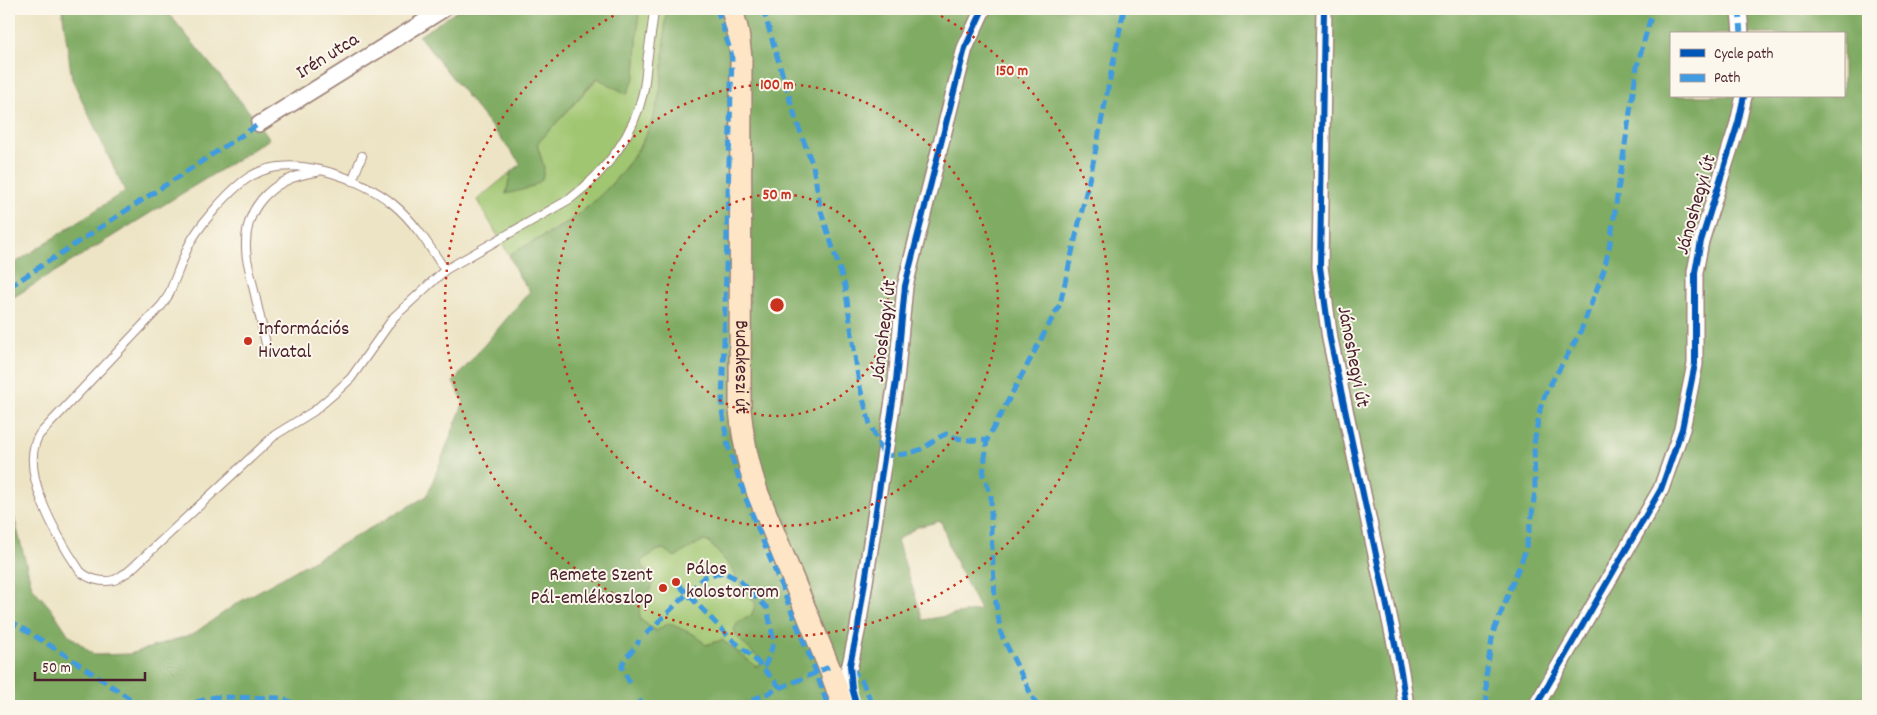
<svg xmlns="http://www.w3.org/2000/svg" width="1877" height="715" viewBox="0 0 1877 715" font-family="Dekko,sans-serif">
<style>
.green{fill:#a0c671;stroke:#75724e}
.forest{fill:#80ab63;stroke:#656547;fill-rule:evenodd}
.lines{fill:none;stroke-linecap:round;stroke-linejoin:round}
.service-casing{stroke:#9c8278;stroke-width:10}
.minor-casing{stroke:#9c8278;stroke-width:18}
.secondary-casing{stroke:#9c8278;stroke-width:24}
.service{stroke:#fff;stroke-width:8}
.minor{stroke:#fff;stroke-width:15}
.secondary{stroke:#fde5c5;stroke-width:21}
.quiet{stroke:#409be1;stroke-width:5;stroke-dasharray:10 5;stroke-linecap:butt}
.cycleway-casing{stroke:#fbf7ec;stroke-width:9}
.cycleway{stroke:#0057b8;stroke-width:6}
.ring{fill:none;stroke:#c8321e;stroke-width:2.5;stroke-dasharray:2.5 5}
.poi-dot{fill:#c8321e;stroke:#fbf7ec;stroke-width:2}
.labels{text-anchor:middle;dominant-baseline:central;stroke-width:4;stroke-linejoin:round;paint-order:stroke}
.street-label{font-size:20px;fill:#4a1f2b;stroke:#fbf7ec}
.poi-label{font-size:20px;fill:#4a1f2b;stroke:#fbf7ec;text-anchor:start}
.centre{fill:#c8321e;stroke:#fbf7ec;stroke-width:2.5}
.ring-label{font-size:15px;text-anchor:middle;font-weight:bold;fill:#c8321e;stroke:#fbf7ec;stroke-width:4;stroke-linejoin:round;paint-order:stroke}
</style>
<rect width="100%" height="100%" fill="#fbf7ec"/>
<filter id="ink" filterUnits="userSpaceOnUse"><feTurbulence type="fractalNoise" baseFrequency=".02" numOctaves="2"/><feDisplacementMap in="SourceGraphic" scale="10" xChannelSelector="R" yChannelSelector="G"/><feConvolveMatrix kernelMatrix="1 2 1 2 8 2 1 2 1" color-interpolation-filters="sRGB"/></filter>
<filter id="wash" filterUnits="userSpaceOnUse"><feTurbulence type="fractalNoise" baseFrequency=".0096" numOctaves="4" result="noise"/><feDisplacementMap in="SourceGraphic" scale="20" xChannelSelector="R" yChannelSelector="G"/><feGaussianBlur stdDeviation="1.12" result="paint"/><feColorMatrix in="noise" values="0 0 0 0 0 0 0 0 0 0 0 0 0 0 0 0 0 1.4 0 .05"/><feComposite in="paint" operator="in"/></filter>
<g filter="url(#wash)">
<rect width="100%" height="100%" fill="#ede4c5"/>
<path class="green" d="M639 9H666C664 44 665 82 654 115 643 151 604 199 572 219 552 232 530 243 509 255L477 200 511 172 506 194 544 168 537 144 598 78 627 94 635 76Z
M702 541 709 542 731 567 741 586 756 604 751 616 739 621 752 651 762 662 757 667 722 640 706 645C685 627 683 629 657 631L640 620C637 604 640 601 651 589L641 563 642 560 658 550 691 546Z"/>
<path class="forest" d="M62 9H165L251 114 269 139 238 159 9 300V267L125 191 72 79Z
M460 9H639L635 76 627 94 597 78 537 144 544 168 542 180 530 188 506 194 511 172 521 164 419 36Z
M666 9H1868V706H9V498L32 587 53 611 68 634 94 655 130 654 193 634 236 604 427 496 464 402 453 382 530 291 518 275 509 255C529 243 557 231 575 217 609 191 641 156 654 115 665 82 664 44 666 9ZM1671 34H1843V96H1671ZM941 521 952 554 980 610 923 620 897 540 917 527ZM702 541 709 542 731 567 741 586 756 604 751 616 739 621 734 629 737 637 762 662 757 667 722 640 706 645 695 635 668 623 656 631 641 620C635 597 648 600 654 581L641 563 642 560 658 550 663 549 675 557Z"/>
</g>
<g filter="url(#ink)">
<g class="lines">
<defs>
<path id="service" d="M352 181 362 156
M445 270C430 247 414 221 393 204 360 177 290 152 251 176 231 188 198 226 188 247 181 263 175 280 168 296L162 305 39 435C17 471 59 540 80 571 88 579 102 583 114 580 118 579 123 574 128 572L275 435 314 411 335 393 351 378 394 317 445 270 570 199C605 172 633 136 643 93 646 80 646 67 648 55 650 39 653 24 654 9
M268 353 247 259C240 211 269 178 317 172"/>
<path id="minor" d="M1324 9 1320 267 1330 339 1401 672 1406 706
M1739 9 1741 34
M259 124 444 9
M840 693 850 665 858 627 896 381 905 286 965 48 983 9
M1536 706 1661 489 1682 429 1695 364V272L1701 241 1738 123 1744 96"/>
<g id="secondary">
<path id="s1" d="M732 9 738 32 741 58 740 410C743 440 748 466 758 494L829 667 843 706"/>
</g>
</defs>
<use href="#service" class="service-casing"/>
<use href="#minor" class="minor-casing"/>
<use href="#secondary" class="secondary-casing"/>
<use href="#service" class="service"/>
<use href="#minor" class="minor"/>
<use href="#secondary" class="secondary"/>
<path class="quiet" d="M717 9 732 56 722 410 728 446 746 499 816 672 828 706
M763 9 796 120 813 166 821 211 845 286 859 384 870 424 883 454
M1739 9 1741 34
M9 287 259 124
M883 456C895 455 908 455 919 450 929 446 936 438 946 434 957 440 975 441 987 440
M679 585 730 638 752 656 780 687
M9 620 67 656 132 700 149 706
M646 634 704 577 723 572 739 580 767 608 774 642 764 669
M851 668 862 681 873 706
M630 683 622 667C624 656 635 651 639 640
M639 700 643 706
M181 706 215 697 280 698 302 706
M738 706 829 667
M1037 706 1001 634 995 597 991 532V495L983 475 987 440 1060 304 1093 163 1124 9
M1487 706 1486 676 1493 633 1525 552 1532 515 1535 490 1534 444 1540 409 1546 392 1580 333 1604 270 1610 243 1637 66 1653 9"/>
<defs>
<path id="cycleway" d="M1324 9 1320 267 1330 339 1401 672 1406 706
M857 706 852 688 850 665 858 627 896 381 905 286 965 48 983 9
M1536 706 1661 489 1682 429 1695 364V272L1701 241 1738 123 1744 96"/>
</defs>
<use href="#cycleway" class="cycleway-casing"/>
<use href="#cycleway" class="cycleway"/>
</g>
</g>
<g class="ring">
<circle cx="777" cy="305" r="111"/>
<circle cx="777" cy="305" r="221"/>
<path d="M928 9A332 332 0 1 1 626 9"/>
</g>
<g class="poi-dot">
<circle cx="248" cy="341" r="5"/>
<circle cx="676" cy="582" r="5"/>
<circle cx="663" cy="588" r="5"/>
</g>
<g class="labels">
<g class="street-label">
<text transform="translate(328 57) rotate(-32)">Irén utca</text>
<text transform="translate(1697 205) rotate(-74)">Jánoshegyi út</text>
<text transform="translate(885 331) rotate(-83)">Jánoshegyi út</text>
<text transform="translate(1352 357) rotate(79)">Jánoshegyi út</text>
<text stroke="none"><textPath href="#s1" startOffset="359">Budakeszi út</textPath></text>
</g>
<g class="poi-label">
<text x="258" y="330">Információs<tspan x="258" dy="23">Hivatal</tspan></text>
<text x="686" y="570">Pálos<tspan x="686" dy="23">kolostorrom</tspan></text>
<text x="653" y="576" text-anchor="end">Remete Szent<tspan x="653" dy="23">Pál-emlékoszlop</tspan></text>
</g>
</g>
<circle cx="777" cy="305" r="8" class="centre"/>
<g class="ring-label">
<text x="1012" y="75">150 m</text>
<text x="777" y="89">100 m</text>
<text x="777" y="199">50 m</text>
</g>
<rect width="1877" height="715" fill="none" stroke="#fbf7ec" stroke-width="30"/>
<rect x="1670" y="32" width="175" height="65" fill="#fbf7ec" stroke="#b4a19f"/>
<rect x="1680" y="49" width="25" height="8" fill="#0057b8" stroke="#b4a19f"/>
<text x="1714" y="58" font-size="15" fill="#4a1f2b">Cycle path</text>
<rect x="1680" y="74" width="25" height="8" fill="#409be1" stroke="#b4a19f"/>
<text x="1714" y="82" font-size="15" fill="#4a1f2b">Path</text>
<path d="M35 672v8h110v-8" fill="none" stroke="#4a1f2b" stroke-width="2.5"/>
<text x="42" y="672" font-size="15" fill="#4a1f2b" stroke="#fbf7ec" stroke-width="4" paint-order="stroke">50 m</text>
</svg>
